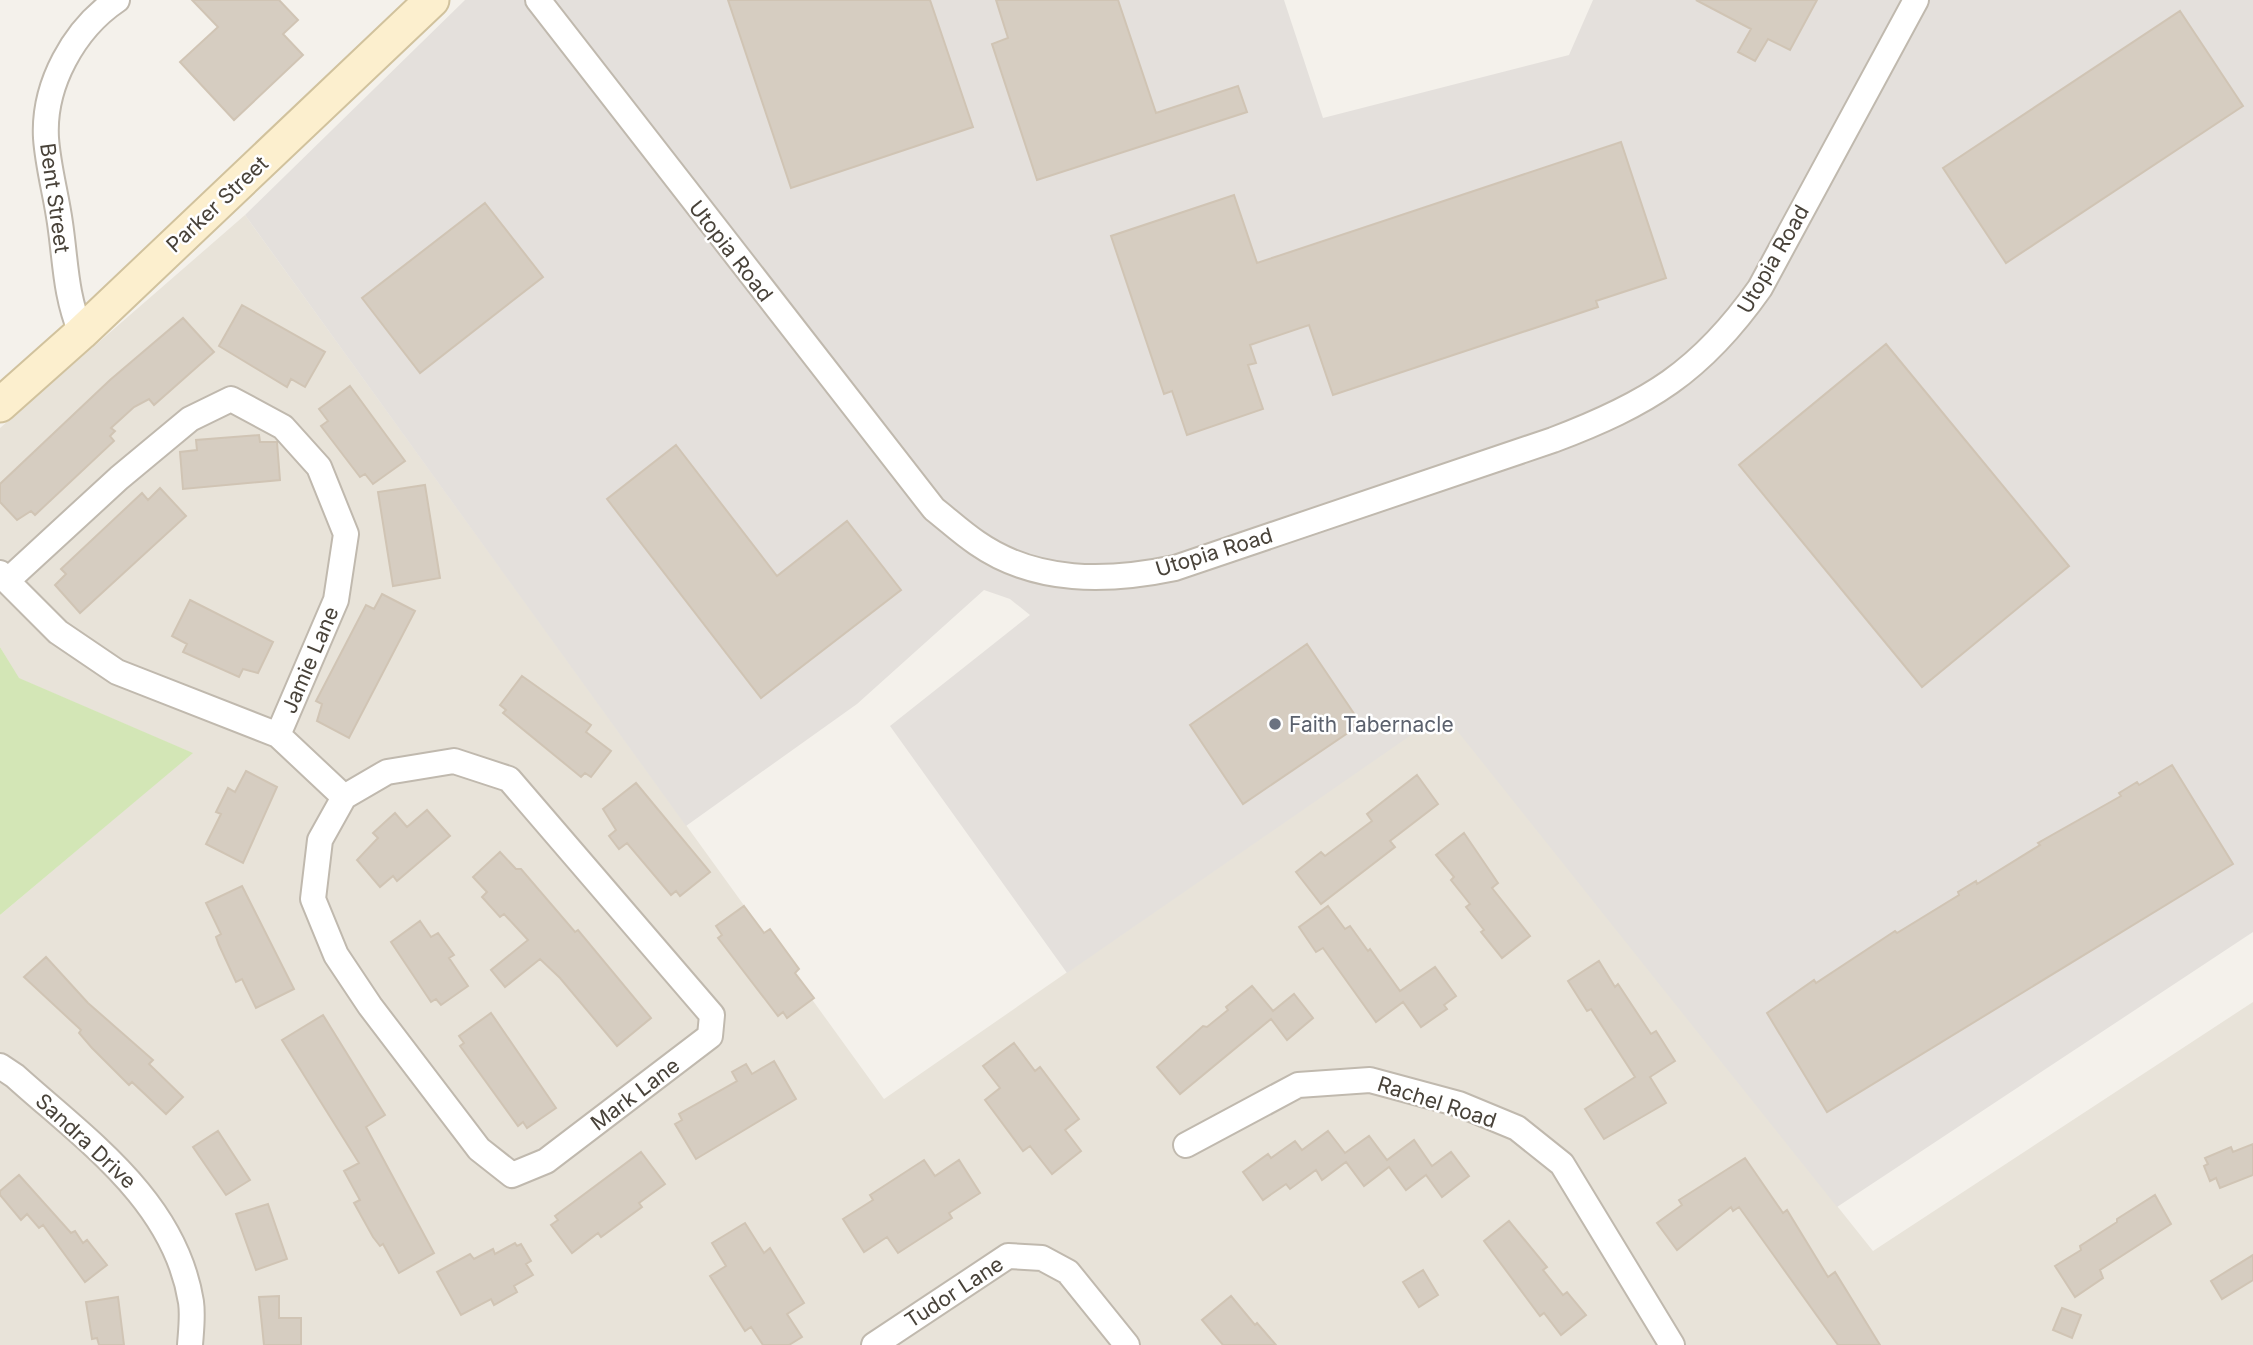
<svg xmlns="http://www.w3.org/2000/svg" width="2253" height="1345" viewBox="0 0 2253 1345" font-family="Inter,sans-serif">
<style>
.residential{fill:#e8e3d9}
.industrial{fill:#e4e0dc}
.green{fill:#d3e6b6}
.building{fill:#d6cdc1;stroke:#d0c4b4;stroke-width:2}
.lines{fill:none;stroke-linecap:round;stroke-linejoin:round}
.street-casing{stroke:#c0b9ae;stroke-width:28}
.secondary-casing{stroke:#d1c29d;stroke-width:37}
.street{stroke:#fff;stroke-width:24}
.secondary{stroke:#fcefce;stroke-width:33}
.worship-dot{fill:#6b7280;stroke:#fff;stroke-width:2.5}
.labels{text-anchor:middle;dominant-baseline:central;stroke-width:5;stroke-linejoin:round;paint-order:stroke}
.street-label{font-size:21px;fill:#484239;stroke:#fff}
.worship-label{font-size:21px;fill:#5b616d;stroke:#fff;text-anchor:start}
</style>
<rect width="100%" height="100%" fill="#f4f1eb"/>
<path class="residential" d="M245 215 884 1099 1443 712 1873 1251 2253 1002V1345H0V915L192 753 18 678 0 647V428Z"/>
<path class="industrial" d="M465 0H1284L1323 118 1569 55 1593 0H2253V932L1837 1207 1443 713 1067 973 890 726 1030 615 1010 599 984 590 857 704 686 826 245 215Z"/>
<path class="green" d="M0 647 19 678 193 753 0 915Z"/>
<path class="building" d="M192 0H279L298 20 283 34 303 55 234 120 180 62 218 27Z
M728 0H930L973 127 791 188Z
M996 0H1118L1156 113 1238 86 1247 112 1037 180 992 44 1008 38Z
M1696 0H1817L1790 50 1768 39 1755 61 1738 52 1751 29Z
M2180 11 2243 106 2006 263 1943 168Z
M1621 142 1666 278 1596 301 1598 307 1333 395 1309 325 1250 345 1256 363 1248 365 1263 409 1187 435 1172 391 1164 394 1111 236 1234 195 1257 263Z
M485 203 543 277 420 373 362 298Z
M242 305 325 352 305 387 291 379 287 387 219 346Z
M183 318 214 352 154 405 149 399 134 407 111 428 115 431 110 436 114 441 35 515 31 511 17 520 0 502V484L110 380Z
M1886 344 2069 566 1922 687 1739 465Z
M350 386 405 461 373 484 365 474 360 477 321 426 328 421 319 409Z
M259 435 260 442H277L280 480 183 489 180 452 197 450 196 440Z
M676 445 777 576 847 521 901 590 761 698 607 499Z
M425 485 440 578 393 586 378 492Z
M160 488 186 516 80 613 55 585 66 574 61 569 142 493 148 500Z
M382 594 415 611 349 738 317 721 322 704 316 701 366 605 374 609Z
M190 600 273 642 258 673 243 669 239 677 183 652 187 644 172 636Z
M1307 644 1361 724 1243 804 1190 725Z
M522 676 591 725 586 732 611 751 591 777 585 773 581 777 503 713 506 710 500 705Z
M2172 765 2233 864 1827 1112 1767 1013 1814 980 1816 983 1895 931 1897 933 1959 895 1958 892 1976 881 1977 884 2040 845 2038 843 2121 796 2119 793 2137 782 2139 785Z
M246 771 277 787 243 863 206 844 221 814 216 812 228 788 235 792Z
M1417 775 1438 804 1390 841 1395 847 1321 904 1296 872 1321 852 1325 856 1372 821 1367 814Z
M636 783 710 872 680 896 676 891 671 895 627 843 619 849 609 836 616 830 603 809Z
M427 810 450 836 397 881 393 876 380 887 357 860 378 838 373 833 395 813 407 827Z
M1464 833 1498 883 1492 888 1530 936 1502 958 1481 932 1484 930 1466 907 1470 904 1451 880 1454 877 1436 855Z
M500 852 516 869H521L575 932 578 930 651 1018 617 1046 560 978 540 959 505 987 491 970 528 940 504 914 500 917 482 897 487 892 473 877Z
M242 886 294 989 256 1008 242 979 236 982 219 945 216 937 221 934 206 903Z
M744 906 764 933 770 929 799 969 795 973 814 998 787 1018 783 1012 778 1016 718 938 722 935 716 926Z
M1328 906 1345 929 1350 926 1368 951 1370 949 1400 991 1435 967 1456 996 1444 1005 1447 1009 1421 1027 1403 1002 1376 1022 1323 948 1316 952 1299 927Z
M420 921 431 937 438 933 454 955 449 958 468 986 441 1005 436 999 431 1002 391 942Z
M46 957 88 1003 153 1060 149 1064 183 1097 166 1114 132 1082 129 1085 92 1048 79 1033 81 1030 24 977Z
M1599 961 1615 987 1618 984 1651 1034 1656 1031 1675 1061 1650 1077 1666 1103 1604 1139 1585 1109 1635 1077 1591 1009 1587 1011 1568 981Z
M1252 986 1273 1011 1294 994 1313 1018 1287 1040 1271 1019 1180 1094 1157 1067 1203 1026 1207 1027 1228 1010 1226 1007Z
M491 1013 556 1108 527 1128 523 1122 518 1126 460 1046 464 1043 459 1036Z
M323 1015 385 1115 366 1127 434 1253 399 1273 383 1244 380 1246 373 1237 354 1203 360 1200 344 1171 359 1163 282 1040Z
M1014 1043 1035 1071 1040 1067 1079 1119 1065 1130 1081 1151 1052 1174 1030 1146 1023 1151 985 1100 1000 1088 983 1066Z
M774 1061 796 1099 696 1159 675 1124 682 1120 679 1114 737 1081 732 1072 746 1064 752 1074Z
M218 1131 250 1180 226 1195 193 1147Z
M1328 1131 1345 1153 1369 1136 1387 1160 1414 1140 1432 1166 1451 1152 1469 1176 1442 1197 1426 1175 1406 1190 1389 1167 1364 1186 1346 1162 1322 1180 1316 1170 1290 1189 1286 1184 1263 1200 1243 1172 1268 1154 1271 1158 1295 1141 1302 1150Z
M2253 1144V1175L2220 1188 2216 1178 2210 1181 2204 1166 2208 1164 2205 1158 2231 1147 2233 1152Z
M641 1152 665 1184 639 1203 642 1207 601 1237 598 1233 572 1253 551 1225 558 1220 555 1216Z
M1745 1158 1783 1213 1787 1210 1828 1277 1835 1272 1880 1345H1838L1739 1207 1733 1211 1731 1207 1677 1250 1657 1223 1682 1205 1679 1200Z
M924 1160 935 1176 959 1160 980 1193 949 1213 952 1218 898 1253 887 1237 864 1252 843 1219 873 1200 870 1195Z
M19 1175 71 1233 75 1231 83 1243 87 1240 107 1265 85 1282 43 1225 39 1228 27 1214 21 1220 0 1195V1191Z
M2155 1195 2171 1224 2100 1270 2103 1278 2075 1297 2055 1266 2081 1250 2080 1246 2117 1222V1219Z
M268 1204 287 1259 256 1270 236 1214Z
M1509 1221 1547 1267 1543 1270 1563 1295 1567 1292 1586 1315 1561 1335 1544 1313 1540 1316 1484 1241Z
M745 1223 764 1253 770 1248 804 1303 787 1314 802 1337 789 1345H763L751 1327 745 1331 710 1276 726 1266 712 1243Z
M515 1243 517 1246 521 1244 531 1261 526 1264 533 1275 514 1286 517 1292 494 1305 491 1299 461 1315 437 1272 470 1254 474 1259 493 1249 495 1254Z
M2253 1255V1280L2222 1299 2211 1281Z
M1423 1270 1438 1295 1419 1307 1403 1282Z
M279 1296V1318H301V1345H264L259 1297Z
M1231 1296 1255 1325 1257 1323 1276 1345H1223L1202 1320Z
M118 1297 124 1345H99L97 1338 92 1339 86 1302Z
M2062 1308 2081 1315 2072 1338 2053 1330Z"/>
<g class="lines">
<defs>
<path id="street" d="M538 0 934 509C948 520 962 533 977 543 1036 584 1108 582 1175 568L1553 440C1648 404 1701 372 1760 288L1916 0
M81 333C65 293 66 264 60 223 56 194 48 167 46 138 43 85 74 29 117 0
M0 573 7 581 58 632 117 672 278 735 336 600 346 534 319 467 283 427 231 399 190 419 119 478 7 581
M278 735 344 797
M454 761 509 779 712 1015 710 1036 546 1161 512 1175 479 1149 370 1006 336 955 313 899 320 840 344 797 387 772Z
M0 1066 15 1076C86 1140 175 1201 191 1302 193 1316 191 1331 190 1345
M1186 1145 1298 1085 1370 1080 1459 1104 1517 1128 1562 1164 1672 1345
M874 1345 1008 1256 1042 1258 1068 1272 1127 1345"/>
<path id="secondary" d="M0 405 81 333 432 0"/>
</defs>
<use href="#street" class="street-casing"/>
<use href="#secondary" class="secondary-casing"/>
<use href="#street" class="street"/>
<use href="#secondary" class="secondary"/>
</g>
<circle class="worship-dot" cx="1275" cy="724" r="7"/>
<g class="labels">
<g class="street-label">
<text transform="translate(55 198) rotate(82)">Bent Street</text>
<text transform="translate(217 204) rotate(-43)">Parker Street</text>
<text transform="translate(731 251) rotate(52)">Utopia Road</text>
<text transform="translate(1773 259) rotate(-60)">Utopia Road</text>
<text transform="translate(1214 552) rotate(-17)">Utopia Road</text>
<text transform="translate(310 660) rotate(-67)">Jamie Lane</text>
<text transform="translate(635 1094) rotate(-37)">Mark Lane</text>
<text transform="translate(1437 1102) rotate(18)">Rachel Road</text>
<text transform="translate(86 1141) rotate(43)">Sandra Drive</text>
<text transform="translate(954 1292) rotate(-33)">Tudor Lane</text>
</g>
<g class="worship-label">
<text x="1289" y="724">Faith Tabernacle</text>
</g>
</g>
</svg>
